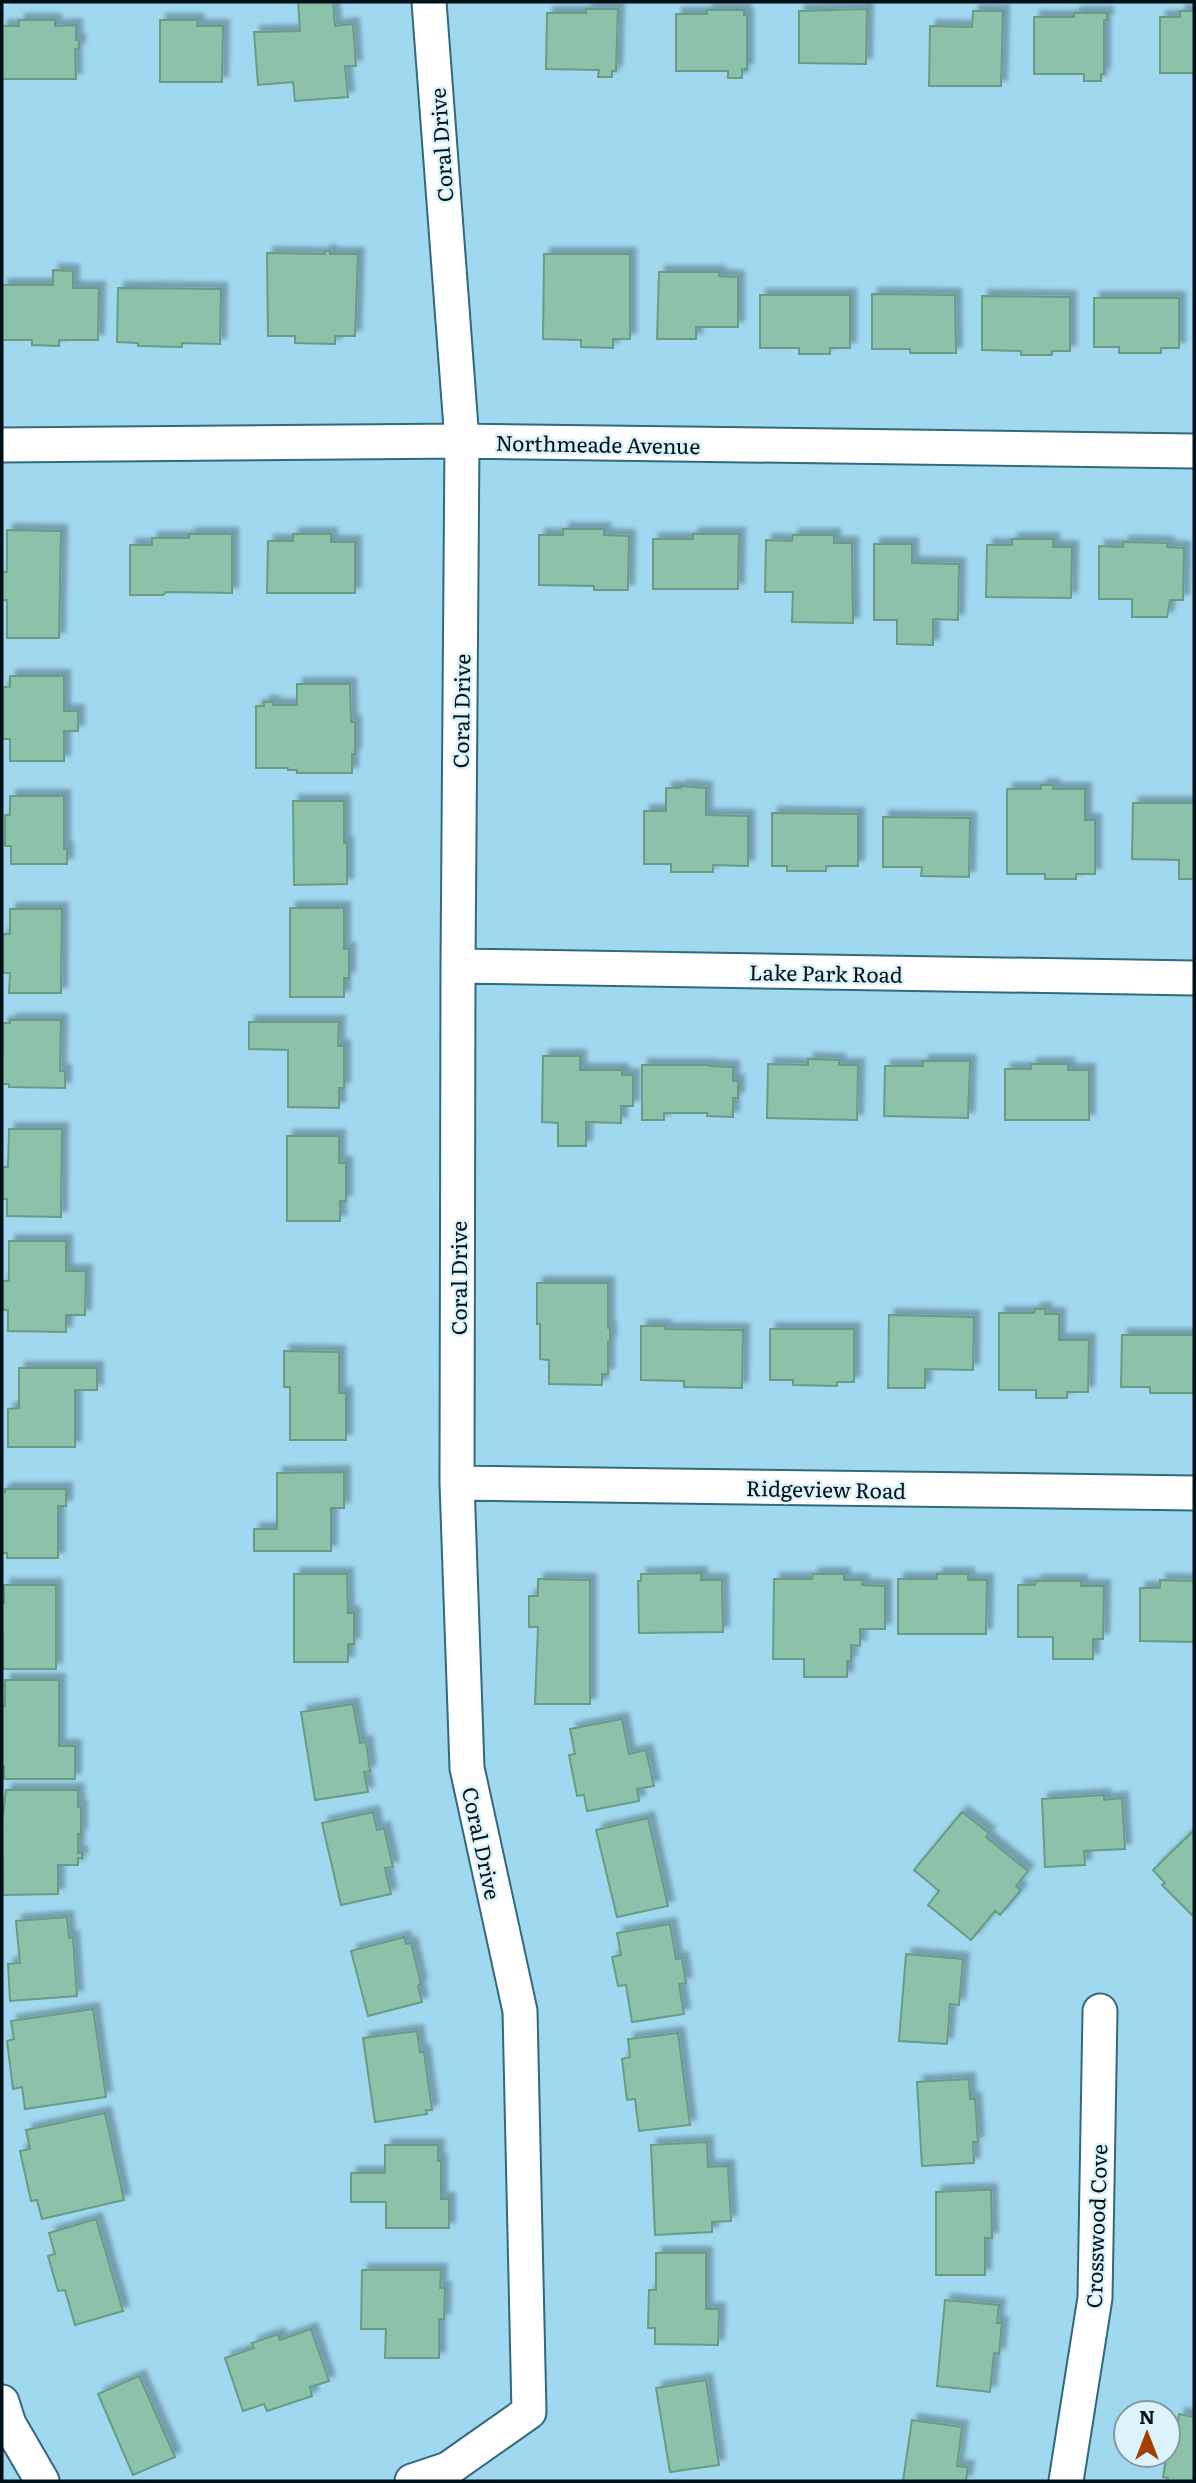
<svg xmlns="http://www.w3.org/2000/svg" width="1196" height="2483" viewBox="0 0 1196 2483" font-family="Literata,serif">
<style>
.building{fill:#8cc2a9;stroke:#689c84;stroke-width:2;filter:url(#shadow)}
.lines{fill:none;stroke-linecap:round;stroke-linejoin:round}
.minor-casing{stroke:#32697d;stroke-width:37}
.minor{stroke:#fff;stroke-width:33}
.labels{text-anchor:middle;dominant-baseline:central;stroke-width:5;stroke-linejoin:round;paint-order:stroke}
.street-label{font-size:21px;fill:#001119;stroke:#ddf3fc}
</style>
<defs>
<filter id="shadow"><feDropShadow dx="6" dy="-6" stdDeviation="2" flood-color="#0004"/></filter>
</defs>
<rect width="100%" height="100%" fill="#9fd8ef"/>
<path class="building" d="M298 2H333L335 26 353 24 356 66H345L348 97 295 101 293 82 258 85 254 32 300 31Z
M586 9H618L616 71H612V77H598L599 70 546 69 547 13H586Z
M867 9 866 64 799 63V11Z
M707 10H744V15H747V69H742V78H728V71H676V14H707Z
M973 11H1003L1001 86H929L930 26 972 27Z
M1180 11H1194V73H1160V17H1180Z
M1074 13H1107V20H1104V74H1101V81H1084V74H1034V17H1074Z
M19 20H55V26L76 25V40H79V49H75L76 79H2V26H19Z
M160 20H198L197 26H223L222 82H160Z
M325 251H330V254H358L355 336H335V344L295 343V336H268L267 253 325 254Z
M544 254H630V339H613V348L581 347V340L543 339Z
M53 270 73 271V288H99L98 340H59V346L32 345V340H2V285H53Z
M659 272H719V276L738 277V327H696V339H657Z
M118 288 221 289 220 344 182 343V347L138 346V343L117 342Z
M872 294 955 295 956 353H910V349H872Z
M760 295H850V348H830V354H799V348H760Z
M982 296 1070 297V351H1052V355H1021V351L982 350Z
M1094 298H1179V348H1161V353H1119V347H1094Z
M563 529H604V535L629 536 628 590H594V586L539 585V535H563Z
M7 530 61 531 59 638H7V600H2V572H7Z
M189 534H232V593L166 592 163 595H130V545H152V538H189Z
M293 534H331V542H355V593H267L268 541H293Z
M693 534H739L738 589H653V539H693Z
M793 535H834V543H852L853 623 792 622 793 592H765L766 540 792 541Z
M1012 539H1053V547H1072L1071 598 986 597 987 545H1012Z
M1123 542 1168 543 1167 547 1184 548 1183 600H1170L1167 617H1132V599H1099V546L1123 547Z
M874 544H912V563L959 564 958 620 933 619V645L897 644V620H874Z
M10 676H64V711H78V731H64V761H10V739H3V687H10Z
M297 684H350L351 722H355V754H352V773H297V770H288V768H256V706H264V702H273V705H297Z
M1041 785H1053V789H1085V820H1095V874H1076V879H1045V874H1007V789H1041Z
M681 786 706 788V815L748 816V866L713 865V872H671V864H644V811H666V788H681Z
M10 796H64V849H67V864H11V846H5V815H10Z
M293 801H344V843H347V884L294 885Z
M1133 803H1194V879H1179V860L1132 859Z
M772 813 858 814V866H826V871H787V866H772Z
M883 817 970 818 969 877 921 876 922 867H883Z
M290 908H344V949H349V978H344V997H290Z
M10 909H62L61 993H9L10 973H3V934H10Z
M10 1020H61L60 1071H65V1088L9 1087V1084H2L3 1023H10Z
M249 1022H339L338 1046H344V1088H339V1108L288 1107V1050L249 1049Z
M543 1056H580V1070H622V1075H633V1106H621V1123L586 1122V1146H558V1123L542 1122Z
M808 1059 839 1060V1065H858L857 1120 767 1118 768 1064 808 1065Z
M923 1061H970L968 1118 884 1116 885 1066H923Z
M1031 1064H1068V1070H1089V1120H1005V1069H1031Z
M642 1065H710V1066L733 1067V1081H738V1098H733V1117L707 1116V1113H664V1120H642Z
M9 1129H62L61 1217 7 1216V1199H3V1167H8Z
M287 1136H339V1163H346V1201H340V1221H287Z
M9 1241H66V1271H86L85 1315H66V1332L8 1331V1310H3V1281H9Z
M537 1283H608V1328H610V1342H608V1374H602V1385L549 1384V1360L540 1359V1324H537Z
M1035 1309H1046L1045 1314H1059V1340H1089L1088 1392H1067V1398H1036V1390H999V1313H1034Z
M889 1315 974 1317 973 1370 925 1369V1388H888Z
M641 1326H665V1329L743 1330 742 1388 684 1387V1381L641 1380Z
M770 1329H854V1382H837V1386L793 1385V1380H770Z
M1122 1335H1194L1193 1393H1150V1387H1121Z
M284 1351 339 1352V1393H346V1440H290V1387H284Z
M19 1368H97V1390H75V1447H8V1409L19 1408Z
M344 1472V1508H331V1551H254V1529H277V1473Z
M5 1489H66V1506H58V1558H7V1553H2V1492H5Z
M701 1573V1580H722L723 1632 639 1633 638 1581H641V1574Z
M294 1574H347L348 1613H354V1644H348V1662H294Z
M813 1574H844V1580H863L862 1585 885 1586V1629H860V1646L851 1645V1661H847V1677H804V1659H773L774 1579H812Z
M937 1574H968V1580H987L986 1634H898V1579H937Z
M538 1579 590 1580V1704H535L538 1627H529V1596H538Z
M1160 1580 1194 1581V1642L1140 1641V1588H1160Z
M1036 1581H1081V1586H1104L1103 1639H1093V1659H1053V1637H1018V1585H1035Z
M4 1585H56V1669H3L2 1603H4Z
M5 1680H59V1746H75V1779H4V1766H2V1706H5Z
M353 1704 360 1743 366 1742 370 1771 364 1772 368 1792 315 1800 301 1712Z
M622 1719 629 1754 646 1750 654 1786 637 1789 639 1801 587 1811 584 1795 577 1796 569 1755 575 1754 570 1729Z
M6 1790H78V1807H81V1834H78V1853H82V1858H78V1865H58V1894L3 1895 2 1823Z
M1104 1795V1800L1122 1798 1125 1849 1084 1851 1085 1865 1045 1867 1042 1799Z
M373 1812 377 1830 384 1828 393 1867 385 1868 391 1894 341 1905 322 1823Z
M962 1812 989 1833 986 1837 1028 1871 1016 1886 1021 1890 1000 1915 995 1911 971 1940 928 1905 939 1891 914 1870Z
M648 1818 668 1906 617 1917 596 1830Z
M1192 1832 1194 1834V1913L1192 1915 1162 1885 1165 1883 1153 1870Z
M67 1917 69 1938 73 1937 77 1996 10 2001 8 1964 20 1963 16 1921Z
M670 1924 676 1959 682 1958 686 1983 679 1984 684 2014 632 2022 626 1985 618 1986 612 1957 621 1955 617 1933Z
M404 1937 406 1944 411 1943 421 1984 418 1986 422 2002 368 2016 351 1951Z
M906 1954 963 1959 959 2005 950 2004 947 2044 899 2041Z
M93 2009 106 2097 25 2109 22 2087 13 2089 7 2041 14 2039 11 2021Z
M417 2031 420 2052H424L432 2110H426L427 2114 375 2122 363 2038Z
M678 2033 690 2125 639 2131 635 2099 627 2100 622 2059 630 2057 628 2039Z
M969 2079 970 2099H975L978 2142H973L974 2163 922 2166 917 2082Z
M105 2113 124 2200 42 2219 37 2200 31 2201 20 2151 30 2149 26 2130Z
M707 2142 708 2167 728 2166 731 2221 712 2222V2232L655 2235 651 2145Z
M385 2145H438V2161H441V2199H449V2228H386V2202H351V2173H385Z
M981 2190H991L992 2238H985V2275H936V2192Z
M96 2219 123 2311 75 2325 65 2290 58 2291 48 2256 55 2254 49 2233Z
M656 2253H706V2309H719L718 2345 655 2344V2328H648L649 2290H656Z
M362 2270H441L440 2288H445L444 2319H439V2358H385L386 2329H361Z
M945 2300 999 2305 997 2323H1002L999 2354 994 2353 990 2392 937 2386Z
M311 2329 329 2381 310 2387 312 2396 267 2411 264 2404 243 2411 225 2358 254 2348 252 2343 278 2334 280 2340Z
M139 2376 175 2457 133 2475 98 2394Z
M706 2380 719 2465 670 2472 656 2388Z
M1179 2414 1194 2417V2481H1168V2478L1163 2477 1170 2435 1175 2436Z
M912 2420 962 2427 957 2466 968 2467 966 2481H903Z"/>
<g class="lines">
<defs>
<path id="minor" d="M2 445 462 441 1194 451
M458 966 1194 978
M457 1483 1194 1493
M2 2402 9 2424 42 2481
M412 2481 448 2469 529 2412 520 2011 467 1768 457 1483 458 966 462 441 429 2
M1066 2481 1095 2298 1100 2011"/>
</defs>
<use href="#minor" class="minor-casing"/>
<use href="#minor" class="minor"/>
</g>
<g class="labels">
<g class="street-label">
<text transform="translate(440 145) rotate(-94)">Coral Drive</text>
<text transform="translate(598 443) rotate(1)">Northmeade Avenue</text>
<text transform="translate(460 711) rotate(-89)">Coral Drive</text>
<text transform="translate(826 972) rotate(1)">Lake Park Road</text>
<text transform="translate(457 1278) rotate(-90)">Coral Drive</text>
<text transform="translate(826 1488) rotate(1)">Ridgeview Road</text>
<text transform="translate(483 1843) rotate(78)">Coral Drive</text>
<text transform="translate(1095 2226) rotate(-88)">Crosswood Cove</text>
</g>
</g>
<rect width="1196" height="2483" fill="none" stroke="#001119" stroke-width="7"/>
<g transform="translate(1147 2434)"><circle r="33" fill="#ddf3fc" stroke="#8599a1" stroke-width="2"/>
<path d="M0-5L12 26L0 18L-12 26Z" fill="#a24001"/>
<text y="-10" font-size="19" font-weight="bold" text-anchor="middle" fill="#001119">N</text>
</g>
</svg>
